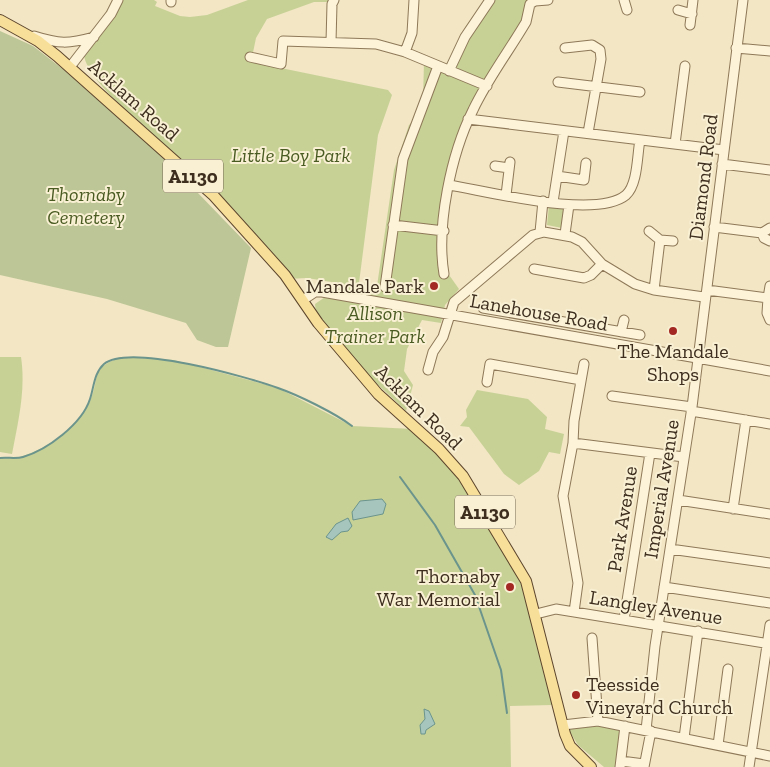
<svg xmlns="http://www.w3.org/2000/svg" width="770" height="767" viewBox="0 0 770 767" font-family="'Zilla Slab',serif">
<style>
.green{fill:#c7d196}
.cemetery{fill:#bdc696}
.water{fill:#a6c5bd;stroke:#6b948c}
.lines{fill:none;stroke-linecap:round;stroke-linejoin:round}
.stream{stroke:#6b948c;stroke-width:2}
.minor-casing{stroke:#8e7858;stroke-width:11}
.major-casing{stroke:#5c452d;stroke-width:12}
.minor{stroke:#fcf3d8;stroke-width:9}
.major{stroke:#f8df99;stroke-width:10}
.poi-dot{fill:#a32823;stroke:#f9f0d4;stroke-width:2}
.labels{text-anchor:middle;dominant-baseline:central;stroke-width:4;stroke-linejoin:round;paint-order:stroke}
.shield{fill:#f9f0d4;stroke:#756855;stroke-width:1}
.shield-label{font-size:19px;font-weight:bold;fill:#3d2e1e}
.street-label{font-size:20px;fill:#3d2e1e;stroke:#f9f0d4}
.park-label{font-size:20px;font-style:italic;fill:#4a5b22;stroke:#f9f0d4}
.poi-label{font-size:20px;fill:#3d2e1e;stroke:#f9f0d4;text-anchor:end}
</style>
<rect width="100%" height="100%" fill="#f2e6c4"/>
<path class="green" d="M121 0H154L157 2 155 6 180 16 190 17 207 15 248 0H332L329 2H314L267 19 256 38 251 62 388 90 392 95 378 135 359 283 377 286 394 170 409 125 417 116 423 101 424 61 445 68 466 26 485 0H546L535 1 526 21 468 119 449 185 442 265 459 289 445 305 441 323 422 320 407 349 404 371 413 385 406 411 358 366 316 314 315 304 344 284 307 278 287 279C242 231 198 180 151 133 132 115 89 81 84 56L115 16Z
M549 205 565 208 562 228 547 225Z
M0 357H21C26 390 18 422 12 454L0 452Z
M121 357 174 360 278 388 352 426 413 429 461 479 522 585 552 705 510 706 511 767H0V458C7 457 16 459 23 456 49 448 79 426 90 401 101 375 89 369 121 357Z
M477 390 528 399 547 417 545 429 564 434 560 454 549 452 539 471 519 485 504 474 469 427 460 426 467 417 466 410Z
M587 724 630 727 624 767H604L578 745 568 729Z"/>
<path class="cemetery" d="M0 31 33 46 64 70 169 163 251 248 228 347H216L197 340 186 323 107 299 0 275Z"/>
<path class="water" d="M382 499 386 504 383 514 353 520 352 512 360 501Z
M348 518 352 526 348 531 341 532 332 540 326 537 336 524Z
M424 709 429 711 435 724 426 730 425 734H421L420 725 425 719Z"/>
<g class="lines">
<path class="stream" d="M0 458C7 457 16 459 23 457 47 450 82 424 90 399 94 387 94 373 104 364 129 343 247 377 278 388 298 395 335 413 352 426
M400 477 435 525 475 595 501 670 507 713"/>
<defs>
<path id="minor" d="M624 0 627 10
M171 2V0
M678 10 692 14
M690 25 693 0
M34 36C59 44 68 44 94 37
M331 42 332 4 334 0
M565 48 592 45 600 50 601 59 588 133
M736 48 770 51
M405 52 412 33 414 0
M250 57 281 64 283 41 376 44 405 52 487 86
M70 67 111 14 118 0
M449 71 465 37 490 0
M558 82 640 92
M468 119 724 150
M675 144 685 66
M722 164 770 170
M495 166 509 168
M557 176 584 180 586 163
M449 185C487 191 596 220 626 195 638 184 637 155 640 140
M506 195 510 162
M553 202 564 131
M393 225 444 231
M714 227 762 233 764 238 770 241
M649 231 660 240 673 241
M540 232 543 201
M762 233 770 228
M565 234 569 205
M534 269 584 278 591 275 602 264
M444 274C436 226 451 154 473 110 487 80 509 51 526 22L530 4 535 1 548 0
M385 287 403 159 438 66
M654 290 660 240
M707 290 768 298 767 313 770 320
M768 298 770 286
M303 300 315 292H322L770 371
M483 308 640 335
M621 332 624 320
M428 370 433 352 443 337 454 302 533 235 544 232 572 237 582 242 602 264 635 284 654 290 704 297
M487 382 490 364 581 380
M612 396 692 407
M691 411 770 424
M573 443 684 457
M678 500 770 514
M733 509 746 420
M670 549 770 563
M664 587 770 603
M574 612 578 583 563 496 573 443 574 421 584 364
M536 614 556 609 770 644
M624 620 650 453
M592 638 598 721
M563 725 598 721 770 756
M646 730 655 646 692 407 743 0
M684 738 698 631
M718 745 728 669
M621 761 644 764
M620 767 625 726
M644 767 651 731
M749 767 770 625"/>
<path id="major" d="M0 20 38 41 57 56 213 195 285 275 318 323 378 394 439 449 463 476 526 581 565 734 570 746 591 767"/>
</defs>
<use href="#minor" class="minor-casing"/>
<use href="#major" class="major-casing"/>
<use href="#minor" class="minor"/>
<use href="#major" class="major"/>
</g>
<g class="poi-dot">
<circle cx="434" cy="286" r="5"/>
<circle cx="673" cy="331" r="5"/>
<circle cx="510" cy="587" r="5"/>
<circle cx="576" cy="695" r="5"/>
</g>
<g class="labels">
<g class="shield">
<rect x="163" y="159.5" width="60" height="33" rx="4"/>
<rect x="455" y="495.5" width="60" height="33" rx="4"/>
</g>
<g class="shield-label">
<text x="193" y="176">A1130</text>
<text x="485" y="512">A1130</text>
</g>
<g class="street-label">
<text transform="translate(134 100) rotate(41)">Acklam Road</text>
<text transform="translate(703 177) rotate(-83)">Diamond Road</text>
<text transform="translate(539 312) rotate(10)">Lanehouse Road</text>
<text transform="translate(419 407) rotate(44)">Acklam Road</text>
<text transform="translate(661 489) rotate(-81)">Imperial Avenue</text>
<text transform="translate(622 519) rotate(-81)">Park Avenue</text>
<text transform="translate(656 607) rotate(9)">Langley Avenue</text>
</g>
<g class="park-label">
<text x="291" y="155">Little Boy Park</text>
<text x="86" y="194">Thornaby<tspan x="86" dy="23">Cemetery</tspan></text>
<text x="375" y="313">Allison<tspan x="375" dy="23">Trainer Park</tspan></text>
</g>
<g class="poi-label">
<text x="424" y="286">Mandale Park</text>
<text x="673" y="351" text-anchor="middle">The Mandale<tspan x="673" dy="23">Shops</tspan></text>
<text x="500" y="576">Thornaby<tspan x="500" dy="23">War Memorial</tspan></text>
<text x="586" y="684" text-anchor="start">Teesside<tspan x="586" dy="23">Vineyard Church</tspan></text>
</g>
</g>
</svg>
